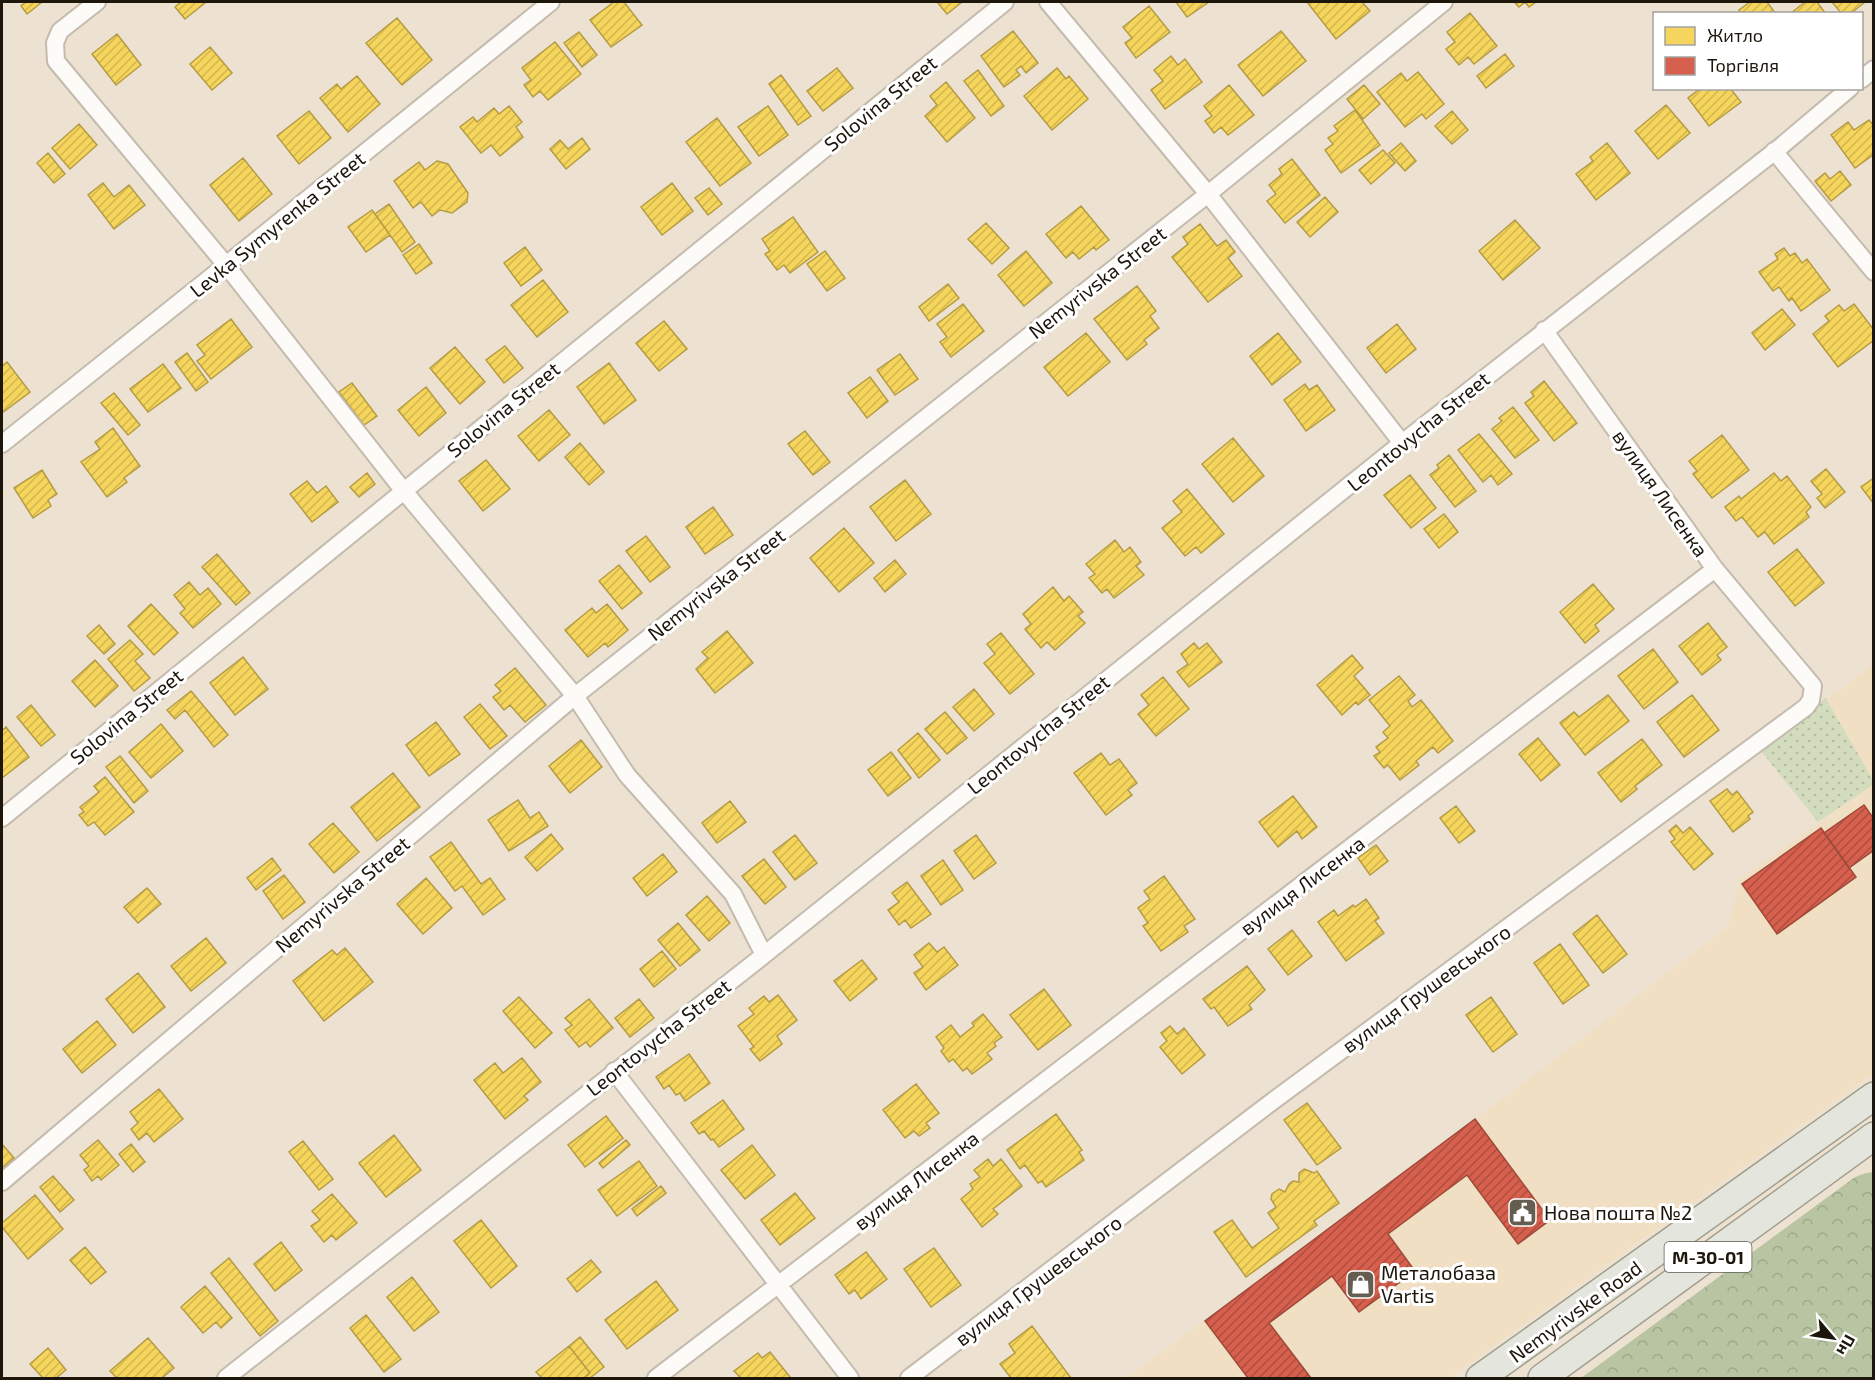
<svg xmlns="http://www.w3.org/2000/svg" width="1875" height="1380" viewBox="0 0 1875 1380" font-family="'Exo 2',sans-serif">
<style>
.built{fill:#f1dfc3}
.grass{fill:url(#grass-dots)}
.forest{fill:url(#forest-crowns)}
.homes{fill:url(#homes-hatch);stroke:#b59c44;stroke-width:1.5}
.shops{fill:url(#shops-hatch);stroke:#9e4a39;stroke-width:1.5}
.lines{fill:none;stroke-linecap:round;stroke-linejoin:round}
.street-casing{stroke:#c4bbae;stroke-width:20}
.primary-casing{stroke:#a19e8c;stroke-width:30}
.street{stroke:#fcfbf8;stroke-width:16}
.primary{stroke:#e4e5dc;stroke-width:27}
.labels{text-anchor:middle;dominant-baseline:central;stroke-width:6;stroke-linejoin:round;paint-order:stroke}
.shield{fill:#fff;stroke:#605c54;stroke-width:1.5}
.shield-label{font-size:18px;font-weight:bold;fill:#1c160b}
.street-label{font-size:20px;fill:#1c160b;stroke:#fff}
.poi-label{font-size:20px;fill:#1c160b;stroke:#fff;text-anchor:start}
</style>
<defs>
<pattern id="grass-dots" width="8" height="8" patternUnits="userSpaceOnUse" patternTransform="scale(1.5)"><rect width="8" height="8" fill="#d3dcbd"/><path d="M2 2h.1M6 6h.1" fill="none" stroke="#b5bca1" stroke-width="1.8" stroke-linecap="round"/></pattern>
<pattern id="forest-crowns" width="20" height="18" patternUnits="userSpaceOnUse" patternTransform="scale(1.5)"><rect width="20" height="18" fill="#b9c5a2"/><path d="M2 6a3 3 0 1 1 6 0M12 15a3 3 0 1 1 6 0" fill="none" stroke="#9ea88a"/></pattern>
<pattern id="homes-hatch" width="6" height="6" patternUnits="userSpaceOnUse" patternTransform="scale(1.5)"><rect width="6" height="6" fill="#f6d55c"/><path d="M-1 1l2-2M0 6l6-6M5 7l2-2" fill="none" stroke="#d2b64f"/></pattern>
<pattern id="shops-hatch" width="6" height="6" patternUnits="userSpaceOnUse" patternTransform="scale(1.5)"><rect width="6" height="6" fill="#d6604d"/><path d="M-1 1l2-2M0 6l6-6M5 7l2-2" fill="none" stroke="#ad4e3e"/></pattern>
</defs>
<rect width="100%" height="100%" fill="#ede2d1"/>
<path class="built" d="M1873 664V780L1827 700Z
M1873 785V1074L1449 1378H1127L1482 1114 1728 927 1740 878Z"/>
<path class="grass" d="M1825 697 1873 780V785L1818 822 1761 751 1814 711Z"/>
<path class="forest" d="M1873 1172V1378H1581L1855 1177 1866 1173Z"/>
<path class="homes" d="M26 2H42L27 14 21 6Z
M181 2H206L185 19 175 7Z
M614 2H624L642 25 611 47 590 20Z
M937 2H962L947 14Z
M1176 2H1209L1187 17Z
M1307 2H1362L1370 11 1336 39Z
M1514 2H1536L1529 7 1525 2 1519 7Z
M1750 2H1767L1776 14H1741L1739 10Z
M1805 2H1817L1826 14H1790Z
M1832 2H1865L1850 14H1842Z
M1149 6 1170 32 1136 58 1125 43 1132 38 1123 27Z
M1470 13 1497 46 1474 64 1468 57 1459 65 1446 49 1455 42 1447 32Z
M397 18 432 60 402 85 366 43Z
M1013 31 1038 63 1026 73 1021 66 1016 70 1020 75 1004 87 981 56Z
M1281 31 1306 61 1263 96 1238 65Z
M579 32 597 55 582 67 564 43Z
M117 34 141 65 116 85 92 54Z
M555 42 581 74 548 100 540 91 533 97 524 85 531 80 522 68Z
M210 47 232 73 212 90 190 64Z
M1505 54 1514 66 1486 88 1477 76Z
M1171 56 1178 65 1185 59 1202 82 1165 109 1151 90 1163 81 1154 70Z
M837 68 853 88 823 111 807 91Z
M1057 68 1066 79 1069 76 1088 99 1052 130 1024 96Z
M978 70 1004 106 991 116 964 81Z
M1418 72 1444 104 1426 119 1422 114 1405 127 1377 92 1401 73 1407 81Z
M781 75 811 116 798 125 769 84Z
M357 76 380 104 348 132 320 98 337 84 341 89Z
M946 82 975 118 947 142 925 116 937 105 930 96Z
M1229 85 1254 115 1228 135 1221 127 1214 133 1205 121 1212 116 1204 106Z
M1364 85 1380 104 1363 119 1347 99Z
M1701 88H1730L1741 102 1709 126 1688 98Z
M1666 105 1690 133 1658 159 1635 131Z
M509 106 522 122 516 127 523 137 500 156 491 145 481 153 460 127 473 117 477 122 494 108 499 114Z
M768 106 788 135 759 156 738 127Z
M1355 110 1380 145 1341 173 1325 150 1333 144 1328 138 1338 131 1334 126Z
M309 111 331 138 299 164 277 136Z
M1452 111 1468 130 1452 144 1435 126Z
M717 118 751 163 720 186 686 142Z
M1869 120 1874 126V154L1855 168 1831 135 1848 122 1854 130Z
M79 124 97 145 70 169 52 148Z
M582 138 590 149 566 169 550 149 560 140 568 149Z
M1401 143 1416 161 1405 171 1389 153Z
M1607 143 1630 173 1596 200 1576 174 1593 161 1590 157Z
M1383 150 1395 163 1371 184 1359 170Z
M48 153 65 174 54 183 37 163Z
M243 158 272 194 239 221 210 185Z
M1292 159 1320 195 1285 223 1267 201 1276 194 1269 185 1282 174 1279 169Z
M437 161 448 164 468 193 467 202 452 213 440 210 432 216 421 202 413 208 394 181 419 162 425 170Z
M1840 171 1851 185 1831 201 1815 181 1825 173 1830 179Z
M103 183 114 197 129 185 145 205 114 229 88 195Z
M672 183 693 211 662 235 641 207Z
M709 188 722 204 708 215 695 198Z
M1325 197 1338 212 1310 237 1297 222Z
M389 204 415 242 402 252 375 214Z
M1081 206 1109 240 1096 250 1094 247 1079 259 1073 252 1066 258 1046 234Z
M372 210 390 235 366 252 348 227Z
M793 217 818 252 790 273 784 265 777 270 765 254 770 251 762 239Z
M1515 220 1540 248 1503 280 1479 251Z
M986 223 1009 248 992 264 968 239Z
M1200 224 1217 246 1226 240 1235 252 1228 258 1242 276 1208 302 1172 257 1188 244 1183 237Z
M419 244 432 263 416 274 403 255Z
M525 247 542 270 521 286 504 263Z
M1784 248 1790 256 1795 253 1802 263 1807 259 1830 290 1801 311 1792 298 1789 301 1779 287 1773 291 1759 272 1778 259 1775 254Z
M825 251 845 278 827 291 807 264Z
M1026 251 1052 283 1024 306 998 275Z
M543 280 568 312 537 337 511 305Z
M948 284 959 298 929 321 919 307Z
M1137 286 1156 311 1150 316 1159 328 1144 340 1147 344 1127 360 1094 319Z
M963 304 984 331 951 357 940 342 947 337 937 324Z
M1854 304 1874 330V340L1838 367 1813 334 1829 321 1825 316 1839 305 1844 311Z
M1782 309 1795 325 1765 350 1752 333Z
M231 319 252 347 211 379 197 361 205 355 197 345Z
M664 321 687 349 659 371 636 343Z
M1397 324 1416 349 1386 373 1367 348Z
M1086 333 1110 362 1068 396 1044 367Z
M1278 333 1301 362 1272 385 1250 356Z
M505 346 523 368 504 383 486 360Z
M455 347 485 382 460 404 430 368Z
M187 353 208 382 196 391 175 362Z
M900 354 918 379 895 395 877 370Z
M7 362 30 392 2 413V366Z
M609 363 636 400 604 424 577 387Z
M163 364 181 388 148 412 130 389Z
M870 377 888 401 867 418 848 393Z
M1544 381 1577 423 1554 441 1525 403 1534 396 1531 392Z
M352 383 377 416 364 425 339 392Z
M1305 384 1309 390 1317 385 1335 410 1306 431 1284 400Z
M426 387 446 413 419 436 398 410Z
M114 393 140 425 128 435 101 403Z
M1513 407 1539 440 1515 458 1492 429 1502 421 1499 418Z
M549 410 570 435 539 461 518 436Z
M113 428 140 466 124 478 127 482 107 497 81 462 100 449 95 442Z
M805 431 830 462 813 475 788 444Z
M1479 434 1512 474 1498 485 1491 475 1483 482 1458 450Z
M1722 435 1749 470 1712 498 1693 474 1697 471 1689 461Z
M1233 438 1264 476 1233 502 1202 464Z
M580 443 604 472 589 485 565 457Z
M1449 455 1476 491 1455 507 1430 475 1439 468 1437 465Z
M486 460 510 489 483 511 459 481Z
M1826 469 1845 492 1825 508 1817 498 1822 494 1811 481Z
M42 470 57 494 48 500 51 506 33 518 14 488Z
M367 473 375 484 359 497 350 487Z
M1774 473 1781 481 1787 476 1811 507 1806 512 1809 517 1774 544 1765 532 1758 537 1742 517 1736 521 1725 507 1739 496 1741 499Z
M1410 475 1436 508 1411 528 1384 495Z
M1874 478V504L1861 487Z
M905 480 931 514 896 541 870 507Z
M307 481 317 493 326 486 338 502 312 522 290 494Z
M1187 489 1224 534 1201 553 1196 547 1185 556 1162 528 1182 512 1173 501Z
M713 507 733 535 705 554 686 527Z
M1444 514 1458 532 1439 548 1424 529Z
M844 528 874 563 839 592 810 558Z
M646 536 670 567 650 582 626 551Z
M1115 540 1124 552 1130 547 1141 562 1136 566 1144 575 1114 598 1107 589 1102 593 1089 578 1095 574 1086 564Z
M1797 549 1824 583 1795 606 1768 572Z
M217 554 250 593 236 605 202 567Z
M895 560 906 574 885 592 874 578Z
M619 565 642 593 622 609 599 581Z
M189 582 200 595 208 588 221 604 193 628 180 613 185 609 174 595Z
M1593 584 1614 609 1595 625 1599 631 1585 643 1560 612Z
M1053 587 1064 601 1069 596 1083 612 1078 616 1085 623 1055 650 1047 642 1041 648 1025 629 1031 624 1023 614Z
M151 604 178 633 154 655 128 626Z
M607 604 628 630 608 647 605 643 588 657 565 630 592 608 596 613Z
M1708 623 1727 647 1717 655 1721 660 1702 675 1679 646Z
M99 625 115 644 104 654 87 636Z
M727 631 753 663 715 693 696 669 708 658 702 652Z
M1001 633 1034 674 1010 694 984 663 995 654 987 644Z
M130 640 143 654 135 661 150 678 134 691 108 659Z
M1194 643 1199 649 1207 643 1222 662 1189 687 1177 672 1188 664 1181 654Z
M1653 649 1678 682 1644 709 1618 676Z
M1352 655 1363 668 1354 676 1370 695 1358 705 1356 702 1342 715 1317 685Z
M243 657 268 689 235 715 210 683Z
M95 660 118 686 95 707 72 681Z
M515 668 546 705 525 722 510 705 504 710 493 697 501 691 495 685Z
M1399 676 1415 695 1408 701 1412 707 1421 700 1453 741 1438 753 1433 747 1416 761 1419 765 1400 780 1388 765 1384 768 1374 756 1380 752 1376 747 1388 738 1383 732 1390 726 1369 700Z
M1163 677 1189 709 1156 736 1138 714 1149 705 1141 695Z
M974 689 994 714 974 731 953 707Z
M191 691 228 735 214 747 185 710 175 719 167 710Z
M1608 695 1629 721 1585 755 1560 723 1574 712 1579 717Z
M1692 695 1719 730 1684 757 1657 722Z
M480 704 507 736 490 749 464 717Z
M31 705 55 735 41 746 17 717Z
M945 712 967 738 947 754 925 729Z
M436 722 460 754 429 776 406 745Z
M161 724 183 751 151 778 129 752Z
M6 727 29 757 2 778V731Z
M918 733 940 760 919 778 898 750Z
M1538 738 1560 765 1541 781 1519 754Z
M1642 739 1662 765 1635 786 1637 789 1621 802 1598 773Z
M581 740 602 767 570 793 549 766Z
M891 752 911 778 888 796 868 770Z
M1101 753 1110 765 1119 759 1137 783 1128 790 1132 795 1106 815 1074 773Z
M120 756 148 791 134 803 106 767Z
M393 773 420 807 377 841 351 807Z
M105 777 134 812 105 835 94 822 88 826 79 815 84 812 80 807 99 792 94 786Z
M1727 789 1732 795 1737 791 1753 812 1748 816 1750 819 1733 832 1710 801Z
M1293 796 1317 827 1302 839 1297 831 1278 847 1259 822Z
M518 800 530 818 539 812 548 826 509 851 488 820Z
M730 801 746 822 717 843 702 823Z
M1456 806 1475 831 1459 843 1440 818Z
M333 823 359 852 334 873 309 844Z
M1676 825 1683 833 1690 827 1713 854 1694 870 1671 842 1675 839 1669 831Z
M551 834 563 849 537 871 525 857Z
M795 835 817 863 795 880 773 852Z
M976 835 996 863 974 879 954 851Z
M451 842 481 884 490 878 505 899 483 915 462 886 455 891 430 857Z
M1376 845 1388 861 1370 875 1358 858Z
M663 854 677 872 647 896 633 878Z
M272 858 281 870 256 890 247 878Z
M764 859 786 887 765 904 742 876Z
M943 860 963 890 941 905 921 876Z
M284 875 305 902 283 919 263 891Z
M1164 876 1195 919 1184 926 1188 932 1161 951 1143 926 1148 923 1138 908 1150 899 1144 891Z
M426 878 452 908 423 934 397 904Z
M907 882 931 914 911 928 905 920 899 925 888 910 899 902 892 893Z
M147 888 161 904 138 923 124 907Z
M707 896 730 923 709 941 686 915Z
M1366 899 1379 918 1375 921 1384 933 1346 961 1318 922 1334 910 1338 916 1353 905 1355 907Z
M1597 915 1627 954 1603 973 1573 934Z
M678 923 700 950 680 966 658 940Z
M1292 930 1312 956 1288 975 1268 949Z
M206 938 226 963 191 991 171 966Z
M929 943 937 952 944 947 958 965 926 990 914 973 923 967 914 955Z
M1560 944 1589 985 1563 1004 1534 963Z
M345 948 373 982 324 1021 293 981 332 950 337 955Z
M662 951 676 969 654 987 640 969Z
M862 960 877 979 850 1001 834 981Z
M1247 966 1265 990 1249 1005 1252 1009 1228 1026 1214 1007 1211 1009 1203 999Z
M138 973 165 1007 133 1033 106 999Z
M1044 989 1071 1025 1038 1050 1010 1015Z
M778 995 797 1020 777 1036 782 1044 760 1061 750 1049 754 1047 738 1026 754 1014 749 1008 764 996 769 1002Z
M519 997 552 1033 535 1048 503 1011Z
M1491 997 1517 1034 1493 1052 1466 1015Z
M589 999 613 1028 590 1047 586 1042 579 1047 565 1030 572 1025 565 1018Z
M639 999 654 1018 630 1037 615 1018Z
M983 1014 1002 1037 994 1043 996 1046 987 1053 992 1059 972 1074 967 1068 963 1071 953 1059 949 1062 941 1051 944 1048 936 1037 951 1025 960 1037 974 1026 972 1023Z
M97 1021 116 1045 82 1073 63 1049Z
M1170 1026 1177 1034 1184 1028 1205 1055 1182 1074 1160 1047 1167 1041 1161 1033Z
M689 1054 710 1083 685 1101 680 1093 676 1095 669 1085 664 1089 656 1077Z
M522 1058 541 1082 524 1096 528 1100 505 1119 474 1080 495 1063 503 1073Z
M916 1084 939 1113 926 1123 930 1128 919 1136 914 1131 905 1138 883 1110Z
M159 1089 183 1119 154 1142 147 1133 139 1140 131 1129 138 1123 130 1112Z
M723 1100 744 1129 719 1147 713 1139 711 1140 704 1131 699 1134 691 1123Z
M1307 1103 1341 1148 1317 1165 1284 1120Z
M1056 1114 1082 1150 1079 1152 1084 1160 1046 1187 1042 1181 1038 1183 1025 1165 1020 1169 1007 1150Z
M606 1116 623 1138 585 1167 568 1145Z
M394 1135 421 1170 386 1197 359 1163Z
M98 1140 119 1165 101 1180 98 1176 92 1181 84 1170 89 1166 80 1155Z
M626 1140 630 1145 603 1168 599 1163Z
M303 1141 333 1179 319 1190 289 1152Z
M2 1144 14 1158 2 1168Z
M131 1144 145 1162 133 1172 119 1154Z
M752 1145 775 1175 745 1199 721 1170Z
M988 1159 993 1166 1001 1159 1022 1186 993 1209 998 1214 982 1227 961 1199 973 1189 970 1184 980 1177 974 1170Z
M639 1161 657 1186 617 1216 598 1190Z
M1304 1169 1314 1173 1317 1171 1339 1203 1314 1221 1317 1225 1246 1277 1214 1232 1232 1220 1252 1248 1279 1228 1268 1213 1276 1207 1271 1199 1272 1194 1279 1189 1285 1192 1289 1184 1293 1181 1299 1182V1173Z
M53 1176 74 1200 60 1212 40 1187Z
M661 1186 666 1193 637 1216 632 1209Z
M795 1193 815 1218 780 1245 761 1220Z
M332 1194 357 1223 336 1240 332 1235 324 1242 311 1226 320 1220 312 1211Z
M35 1195 63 1229 28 1259 2 1227V1223Z
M481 1220 517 1266 491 1288 454 1241Z
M281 1242 302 1270 275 1291 254 1264Z
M85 1247 106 1272 91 1284 70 1260Z
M934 1248 961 1285 931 1307 904 1269Z
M866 1252 887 1279 861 1299 855 1290 849 1294 835 1275Z
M229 1258 278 1321 260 1336 211 1273Z
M591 1260 601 1272 577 1292 567 1279Z
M412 1277 439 1312 414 1331 387 1297Z
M656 1281 678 1310 627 1349 605 1320Z
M205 1286 232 1318 221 1328 216 1322 203 1333 181 1307Z
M366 1315 401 1359 384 1372 350 1328Z
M1032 1326 1071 1378H1011L1000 1364 1015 1353 1009 1344Z
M580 1337 604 1367 590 1378H584L590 1373 569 1346Z
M148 1338 174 1368 162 1378H117L110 1371Z
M569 1346 590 1373 584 1378H542L536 1372Z
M48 1348 66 1370 56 1378H43L30 1364Z
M770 1352 790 1377 787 1378H741L734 1371 758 1353 762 1358Z"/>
<path class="shops" d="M1864 805 1874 819V850L1849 868 1824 833Z
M1821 828 1856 877 1777 934 1742 884Z
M1475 1119 1550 1220 1518 1244 1467 1175 1388 1234 1415 1271 1359 1312 1332 1276 1269 1323 1311 1378H1248L1205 1321Z"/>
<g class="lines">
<defs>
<path id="street" d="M97 2 60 31 55 43 56 61 226 265 403 490 575 696 627 775 733 894 764 955
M1048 2 1208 194 1402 443
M1862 79 1874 69
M1774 151 1874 272
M2 444 226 265 551 2
M2 818 1005 2
M614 1071 850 1378
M2 1182 575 696 1208 194 1444 2
M226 1378 764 955 1402 443 1779 148 1850 88
M656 1378 1715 569 1544 330
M909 1378 1269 1104 1806 707 1811 700 1813 686 1715 569"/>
<path id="primary" d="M1480 1378 1874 1096
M1542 1378 1874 1136"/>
</defs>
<use href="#street" class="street-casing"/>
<use href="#primary" class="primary-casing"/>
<use href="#street" class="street"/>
<use href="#primary" class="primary"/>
</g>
<defs>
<symbol id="civic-square" viewBox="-11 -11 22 22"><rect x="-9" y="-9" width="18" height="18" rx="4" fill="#655d50" stroke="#fff"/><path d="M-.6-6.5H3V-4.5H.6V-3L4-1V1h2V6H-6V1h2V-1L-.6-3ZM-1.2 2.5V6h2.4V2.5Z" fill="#fff"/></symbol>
<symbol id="shop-square" viewBox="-11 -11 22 22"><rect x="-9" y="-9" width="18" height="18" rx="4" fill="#655d50" stroke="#fff"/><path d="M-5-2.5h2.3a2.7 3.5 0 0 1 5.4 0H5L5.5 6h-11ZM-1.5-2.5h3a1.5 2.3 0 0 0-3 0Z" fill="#fff"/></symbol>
</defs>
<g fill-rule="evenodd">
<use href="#civic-square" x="1506" y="1196" width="33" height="33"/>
<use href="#shop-square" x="1344" y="1268" width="33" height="33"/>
</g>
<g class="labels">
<rect class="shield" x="1664.5" y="1242" width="87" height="30" rx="4.5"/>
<g class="shield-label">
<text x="1708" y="1257">М-30-01</text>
</g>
<g class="street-label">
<text transform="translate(880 103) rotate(-39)">Solovina Street</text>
<text transform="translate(277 224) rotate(-39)">Levka Symyrenka Street</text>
<text transform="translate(1097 282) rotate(-38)">Nemyrivska Street</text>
<text transform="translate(503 409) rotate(-39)">Solovina Street</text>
<text transform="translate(1418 431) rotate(-39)">Leontovycha Street</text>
<text transform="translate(1661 493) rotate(55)">вулиця Лисенка</text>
<text transform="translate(716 584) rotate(-38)">Nemyrivska Street</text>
<text transform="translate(126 716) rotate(-39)">Solovina Street</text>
<text transform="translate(1038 734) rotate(-39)">Leontovycha Street</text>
<text transform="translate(1302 885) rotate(-37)">вулиця Лисенка</text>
<text transform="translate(342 894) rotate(-40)">Nemyrivska Street</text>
<text transform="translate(1426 988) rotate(-36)">вулиця Грушевського</text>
<text transform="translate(658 1037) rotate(-38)">Leontovycha Street</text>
<text transform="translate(916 1180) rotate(-37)">вулиця Лисенка</text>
<text transform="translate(1038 1280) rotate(-37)">вулиця Грушевського</text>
<text transform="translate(1575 1311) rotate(-36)">Nemyrivske Road</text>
</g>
<g class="poi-label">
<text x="1544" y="1212">Нова пошта №2</text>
<text x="1381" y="1272">Металобаза<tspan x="1381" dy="23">Vartis</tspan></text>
</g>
</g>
<rect width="1875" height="1380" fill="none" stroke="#1c160b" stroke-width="6"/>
<rect x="1653" y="12" width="210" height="78" fill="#ffffff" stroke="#a4a29d" stroke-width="1.5"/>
<rect x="1665" y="27" width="30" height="18" fill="#f6d55c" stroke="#a4a29d" stroke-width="1.5"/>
<text x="1707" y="42" font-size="18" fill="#1c160b">Житло</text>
<rect x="1665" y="57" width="30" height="18" fill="#d6604d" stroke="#a4a29d" stroke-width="1.5"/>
<text x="1707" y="72" font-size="18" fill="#1c160b">Торгівля</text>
<g transform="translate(1833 1338) rotate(119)" stroke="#ffffff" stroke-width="4.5" paint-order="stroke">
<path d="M0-4.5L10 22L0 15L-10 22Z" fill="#1c160b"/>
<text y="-9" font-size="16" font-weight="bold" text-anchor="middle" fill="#1c160b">Пн</text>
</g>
</svg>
